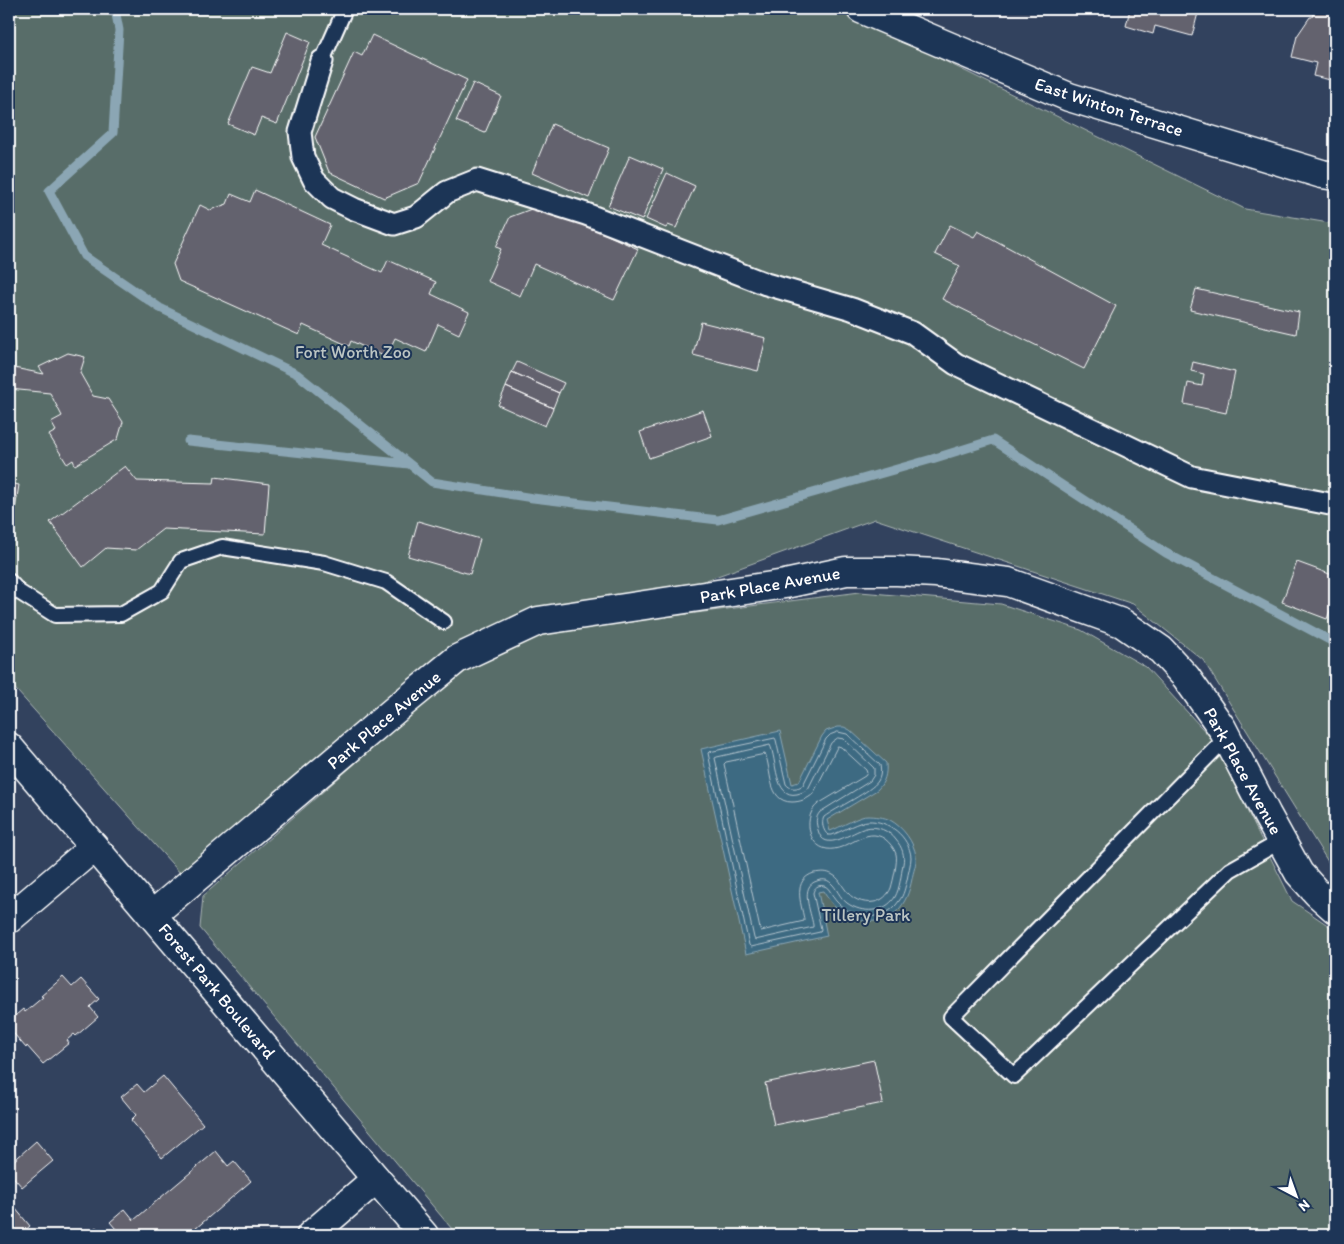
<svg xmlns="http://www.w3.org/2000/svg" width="1344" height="1244" viewBox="0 0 1344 1244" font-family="Itim,sans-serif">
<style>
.green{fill:#586d69;stroke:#acb6b4}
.water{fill:#3e6a82;stroke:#8ba6b4}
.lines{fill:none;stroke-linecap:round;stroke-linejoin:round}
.shore{stroke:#b2c3cd;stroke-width:1}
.stream{stroke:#8ba6b4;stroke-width:9}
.building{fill:#64626e;stroke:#fff}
.service-casing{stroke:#fff;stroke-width:18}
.pedestrian-casing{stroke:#fff;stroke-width:25}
.minor-casing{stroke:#fff;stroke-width:31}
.secondary-casing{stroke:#fff;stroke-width:31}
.service{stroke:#1d3557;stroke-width:14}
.pedestrian{stroke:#1d3557;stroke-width:21}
.minor{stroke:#1d3557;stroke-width:28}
.secondary{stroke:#1d3557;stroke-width:28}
.labels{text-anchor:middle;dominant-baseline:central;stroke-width:4;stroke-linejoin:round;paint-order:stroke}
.street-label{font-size:18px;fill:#fff;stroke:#1d3557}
.park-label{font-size:18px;fill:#bcc5c3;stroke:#1d3557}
</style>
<rect width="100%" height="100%" fill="#32425e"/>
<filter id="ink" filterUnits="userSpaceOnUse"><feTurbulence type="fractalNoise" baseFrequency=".02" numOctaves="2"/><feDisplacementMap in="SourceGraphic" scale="10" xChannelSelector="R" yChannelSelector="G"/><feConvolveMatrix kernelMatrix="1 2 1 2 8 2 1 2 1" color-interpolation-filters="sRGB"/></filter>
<g filter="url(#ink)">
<path class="green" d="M9 9H839L1245 209 1335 224V873L1203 660 1133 604 875 519 571 629 860 592 1001 604 1081 630 1146 667 1211 738 1292 901 1335 930V1235H457L200 928 203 896 404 721 198 893 9 682Z"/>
<path class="water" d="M838 727H844L850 730 886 763C887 774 885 782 877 790L827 820 830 831C839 828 860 815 868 816 874 816 885 817 890 820 903 827 914 842 916 856 917 863 913 872 912 879 907 905 894 924 864 921 844 919 833 907 823 891L818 892 827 936 746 954 701 749 780 731 792 784 799 782 822 736 826 731Z"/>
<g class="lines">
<path class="shore" d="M838 732 847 734 880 765C881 770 881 776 878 781 872 791 836 808 824 817 821 822 823 831 828 835H832C840 832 860 821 868 821 888 820 909 836 911 857 911 864 908 873 907 880 905 887 904 895 899 901 884 924 852 919 836 901 832 897 830 887 824 886 818 884 814 888 813 893L821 929 820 932 751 947 749 945 708 753 709 752 775 738 776 740 786 784C790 790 798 789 803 785L826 739 830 735Z
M838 738 844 739 874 768V775L870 781 820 812C815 818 816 823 818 830 824 855 852 831 866 828 876 825 890 831 896 840 902 847 905 855 903 864 901 875 900 888 895 897 885 913 862 914 847 903 839 897 837 888 831 883 827 879 822 879 817 881 799 886 811 912 813 925V927L755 940 754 938 715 758 717 757 770 745C777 759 774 799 797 794 801 793 804 792 808 789L831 743Z
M838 746 841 747 866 770 867 773 865 776 818 804C803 815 807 846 827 849 848 852 865 825 885 839 890 843 894 848 896 854 898 861 893 881 891 888 888 895 882 901 874 902 863 904 851 899 845 889 841 884 839 878 833 875 827 871 821 872 814 873 792 880 801 903 804 919V921L761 931 760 929 724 764 726 762 765 754C772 769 767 802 792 802 800 802 808 799 813 794Z"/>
<path class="stream" d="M115 9 119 30 113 133 49 191 84 256 160 308 297 374 432 482 533 498 718 520 932 459 993 440 1166 553 1335 643
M188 441 409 464"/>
</g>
<path class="building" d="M1130 9H1199L1192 36 1155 26 1153 34 1126 26Z
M1315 9H1335V81L1313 76 1316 63 1292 57 1297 36 1310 17H1312Z
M287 32 310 42 277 124 261 118 254 135 228 124 252 67 270 73Z
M372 35 467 80 419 183 384 198 329 172 315 137 354 52 362 56Z
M473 83 501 96 485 133 456 121Z
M552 124 609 148 589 198 532 173Z
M630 155 663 169 642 220 608 206Z
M667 173 695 186 676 228 668 225 666 228 646 219Z
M255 190 330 225 321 245 382 273 388 260 436 282 431 294 469 312 459 334 438 324 426 352 395 338 386 357 351 341 349 346 303 325 299 335 179 281 173 264 200 205 210 210 227 204 231 194 250 202Z
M542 205 638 249 614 300 534 264 520 296 487 281 501 249 496 247 510 217Z
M950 225 974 237 978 231 1116 306 1084 369 942 299 960 266 935 254Z
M1196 289 1299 312 1296 334 1190 310Z
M701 322 766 338 758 371 693 355Z
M68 353 85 357 80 373 93 396 108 399 123 422 118 439 75 465 73 460 67 464 49 435 56 431 51 422 62 416 50 393 9 389V367L44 374 39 367Z
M517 362 564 383 559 393 512 372Z
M1193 362 1235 372 1226 413 1184 404 1188 383 1202 386 1204 374 1191 371Z
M512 372 559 393 553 408 506 387Z
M506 387 553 408 545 426 498 405Z
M703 410 712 436 649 458 640 432Z
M125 466 137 481 214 483 215 477 269 484 265 534 163 529 136 550 106 548 83 567 50 522Z
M9 483 19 485 15 510 9 514Z
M418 521 480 539 470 574 408 556Z
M1297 562 1335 576V597L1327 619 1282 602Z
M63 977 72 987 81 979 99 999 90 1007 98 1017 76 1036 74 1034 67 1040 69 1043 43 1064 27 1046 26 1048 9 1028V1021L23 1009 25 1012 43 997 41 996Z
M874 1060 883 1103 774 1125 765 1083Z
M163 1076 203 1124 162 1158 131 1120 136 1115 121 1097 137 1084 144 1092Z
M36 1141 53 1161 22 1187 9 1172V1165Z
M216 1151 228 1166 234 1161 251 1181 188 1235H121L110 1222 125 1209 134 1220Z
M10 1202 30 1226 20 1235H9Z
M96 1227 104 1235H86Z"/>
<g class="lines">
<defs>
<path id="service" d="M322 61 345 9
M9 581 19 592 55 615 121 614 162 591 181 561 222 547 324 563 386 582 444 622
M1227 737 951 1017 1014 1076 1230 870 1281 841"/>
<path id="pedestrian" d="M322 61 300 132 303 157 314 180 332 198 354 209 394 224 416 217 447 192 477 180 586 214 766 284 852 309 913 333 956 364 1192 477 1335 505"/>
<path id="minor" d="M861 9 1069 97 1322 174 1335 176
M152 915 402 704 457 659 538 621 785 584 846 571H897L936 573 1008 582 1122 623 1161 650 1186 677 1222 728 1267 815 1299 873 1317 893 1335 909
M9 919 94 847
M311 1235 376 1179"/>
<path id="secondary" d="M9 747 424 1235"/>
</defs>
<use href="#service" class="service-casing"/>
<use href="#pedestrian" class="pedestrian-casing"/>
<use href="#minor" class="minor-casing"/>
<use href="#secondary" class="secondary-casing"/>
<use href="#service" class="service"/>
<use href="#pedestrian" class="pedestrian"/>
<use href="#minor" class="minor"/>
<use href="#secondary" class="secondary"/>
</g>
</g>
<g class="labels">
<g class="street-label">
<text transform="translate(1109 107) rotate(18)">East Winton Terrace</text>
<text transform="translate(770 585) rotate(-10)">Park Place Avenue</text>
<text transform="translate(384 720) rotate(-40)">Park Place Avenue</text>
<text transform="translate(1243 771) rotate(61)">Park Place Avenue</text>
<text transform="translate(217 991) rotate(50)">Forest Park Boulevard</text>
</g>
<g class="park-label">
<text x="353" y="352">Fort Worth Zoo</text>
<text x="866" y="915">Tillery Park</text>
</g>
</g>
<rect width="1344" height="1244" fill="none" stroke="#1d3557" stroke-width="30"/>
<rect x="15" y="15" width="1314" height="1214" fill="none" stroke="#fff" stroke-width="2" filter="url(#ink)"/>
<g transform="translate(1296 1196) rotate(139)" stroke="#1d3557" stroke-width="4" paint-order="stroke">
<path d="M0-4L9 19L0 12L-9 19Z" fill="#ffffff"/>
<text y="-8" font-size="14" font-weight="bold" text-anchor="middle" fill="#ffffff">N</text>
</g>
</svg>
